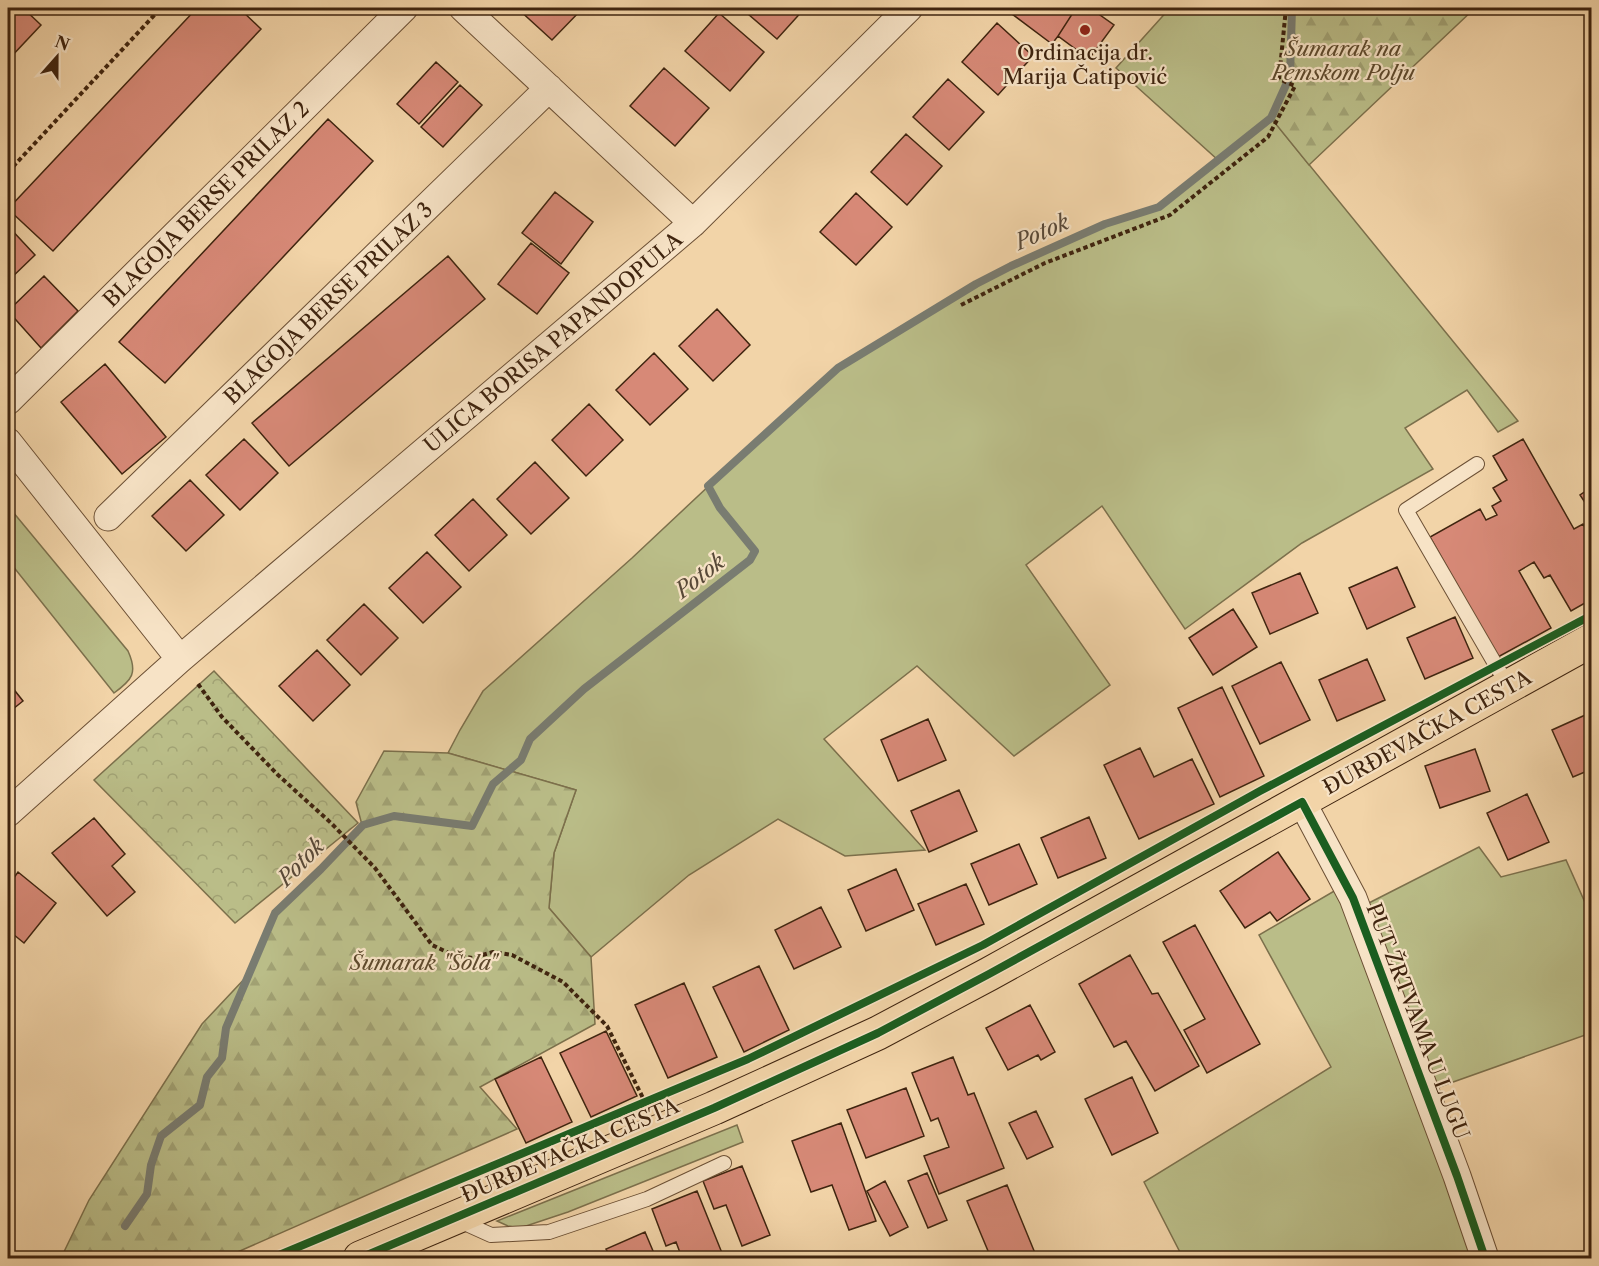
<svg xmlns="http://www.w3.org/2000/svg" width="1599" height="1266" viewBox="0 0 1599 1266" font-family="'Libre Caslon Text',serif">
<style>
.grass{fill:#babd88;stroke:#7c704c;stroke-width:1.5}
.forest{fill:url(#forest-firs);stroke:#7c704c;stroke-width:1.5}
.park{fill:url(#park-crowns);stroke:#7c704c;stroke-width:1.5}
.lines{fill:none;stroke-linecap:round;stroke-linejoin:round}
.stream{stroke:#797c71;stroke-width:8}
.building{fill:#d78977;stroke:#3f240f;stroke-width:1.5}
.service-casing{stroke:#6c5035;stroke-width:16}
.minor-casing{stroke:#6c5035;stroke-width:29}
.primary-casing{stroke:#3f240f;stroke-width:35}
.path{stroke:#3f240f;stroke-width:4;stroke-dasharray:4.5 3;stroke-linecap:butt}
.service{stroke:#f7e3c6;stroke-width:14}
.minor{stroke:#f7e3c6;stroke-width:27}
.primary{stroke:#f2d4a8;stroke-width:33}
.cycleway-casing{stroke:#f7e3c6;stroke-width:11}
.cycleway{stroke:#1b5e20;stroke-width:8}
.poi-dot{fill:#8f2418;stroke:#f7e3c6;stroke-width:2}
.labels{text-anchor:middle;dominant-baseline:central;stroke-width:4.5;stroke-linejoin:round;paint-order:stroke}
.park-label{font-size:21px;font-style:italic;fill:#5e4a2d;stroke:#f7e3c6}
.poi-label{font-size:21px;fill:#3f240f;stroke:#f7e3c6}
.street-label{font-size:21px;fill:#3f240f;stroke:#f7e3c6}
.water-label{font-size:22px;font-style:italic;fill:#574838;stroke:#f7e3c6}
</style>
<defs>
<pattern id="forest-firs" width="22" height="20" patternUnits="userSpaceOnUse" patternTransform="scale(1.5)"><rect width="22" height="20" fill="#babd88"/><path d="M5 1l3.5 6h-7zM16 11l3.5 6h-7z" fill="#a1a274"/></pattern>
<pattern id="park-crowns" width="20" height="18" patternUnits="userSpaceOnUse" patternTransform="scale(1.5)"><rect width="20" height="18" fill="#babd88"/><path d="M2 6a3 3 0 1 1 6 0M12 15a3 3 0 1 1 6 0" fill="none" stroke="#a1a274"/></pattern>
</defs>
<rect width="100%" height="100%" fill="#f2d4a8"/>
<filter id="stains"><feTurbulence type="fractalNoise" baseFrequency=".00333" numOctaves="4"/><feColorMatrix values="0 0 0 0 .2 0 0 0 0 .09 0 0 0 0 .02 0 0 0 .5 -.17"/></filter>
<radialGradient id="worn" r=".72"><stop offset=".6" stop-color="#630" stop-opacity="0"/><stop offset="1" stop-color="#630" stop-opacity=".3"/></radialGradient>
<path class="grass" d="M1170 8H1292L1290 76 1271 118 1518 421 1498 432 1467 390 1405 428 1433 469 1302 543 1185 629 1102 506 1026 565 1110 685 1014 756 917 666 824 739 925 850 845 856 778 819 689 875 591 957 549 908 554 853 576 790 448 753 460 730 483 691 632 558 762 436 838 368 976 284 1011 266 1105 224 1159 207 1219 161 1116 68Z
M8 506 128 651C138 673 132 680 114 693L8 560Z
M1479 847 1501 877 1566 860 1591 916V1033L1425 1092 1485 1258H1183L1144 1182 1331 1067 1259 935 1336 890 1357 909Z
M737 1125 743 1142 568 1212 520 1228 508 1226 497 1221Z"/>
<path class="forest" d="M1292 8H1475L1309 165 1271 118 1290 76Z
M384 751 448 753 576 790 554 853 549 908 591 957 595 1024 480 1087 517 1129 224 1258H61L89 1200 202 1024 248 975 275 913 340 851 362 825 356 802Z"/>
<path class="park" d="M214 671 358 823 235 923 94 780Z"/>
<g class="lines">
<path class="stream" d="M125 1226 147 1194 151 1165 161 1136 200 1105 207 1077 222 1058 226 1028 275 913 321 869 363 825 394 816 472 826 493 784 521 760 530 739 584 689 750 560 755 551 720 508 708 486 838 368 976 284 1011 266 1105 224 1159 207 1271 118 1290 76 1292 8"/>
</g>
<path class="building" d="M8 8H23L41 25 8 60Z
M197 8H239L261 29 53 251 8 209Z
M517 8H583L552 40Z
M741 8H805L777 39Z
M1004 8H1090L1114 25 1089 59 1058 36 1052 44Z
M1076 8H1090L1114 25 1089 59 1058 36Z
M719 13 764 52 730 91 685 51Z
M997 23 1033 56 998 95 962 62Z
M436 62 458 82 419 124 397 104Z
M664 68 709 108 675 146 630 106Z
M948 79 984 112 949 150 913 117Z
M460 85 482 105 443 147 421 127Z
M328 119 373 161 165 383 119 342Z
M906 134 942 166 907 205 871 172Z
M555 192 593 222 561 264 522 233Z
M856 193 892 227 856 265 820 232Z
M8 226 35 255 8 281Z
M531 243 569 273 537 314 498 284Z
M448 256 485 299 289 466 252 423Z
M44 276 78 311 41 348 8 311Z
M717 309 750 345 713 381 679 346Z
M654 353 688 389 650 425 616 390Z
M105 364 166 437 122 474 61 402Z
M589 404 623 440 586 476 552 440Z
M244 439 278 473 240 510 206 475Z
M1523 439 1574 529 1583 524 1592 539V599L1571 611 1550 575 1544 578 1534 562 1519 571 1551 628 1498 657 1430 537 1480 509 1486 520 1497 515 1492 506 1501 501 1493 488 1507 480 1493 456Z
M535 462 569 498 531 534 497 499Z
M190 480 224 515 186 551 152 516Z
M1592 487V505L1588 507 1580 495Z
M473 499 507 535 469 571 435 535Z
M427 552 461 587 423 623 389 588Z
M1397 567 1415 607 1367 629 1349 588Z
M1300 573 1318 613 1270 634 1252 593Z
M364 604 398 638 361 675 327 640Z
M1233 609 1257 647 1213 675 1189 638Z
M1455 617 1473 658 1425 679 1407 638Z
M317 650 350 685 313 721 279 686Z
M1367 659 1385 700 1337 721 1319 680Z
M1281 662 1310 720 1260 744 1232 686Z
M8 682 23 701 8 713Z
M1222 687 1264 776 1220 797 1178 708Z
M1592 712V769L1573 777 1552 730Z
M928 719 946 760 898 781 881 740Z
M1140 748 1154 777 1192 759 1214 804 1139 839 1104 765Z
M1475 749 1490 791 1440 808 1425 766Z
M959 790 977 831 929 852 911 811Z
M1527 794 1549 842 1508 860 1487 813Z
M1089 817 1106 858 1058 878 1041 838Z
M94 818 125 854 112 866 135 892 107 916 52 853Z
M1019 844 1037 884 989 905 971 864Z
M1278 852 1310 899 1277 921 1270 912 1245 928 1220 891Z
M896 869 914 910 866 931 848 890Z
M18 872 56 903 24 943 8 930V886Z
M966 884 984 924 936 945 918 904Z
M821 907 841 947 794 969 775 930Z
M1195 925 1260 1044 1207 1073 1184 1030 1205 1019 1163 942Z
M1130 955 1152 994 1158 993 1199 1066 1155 1091 1126 1041 1114 1047 1079 984Z
M759 966 789 1030 744 1052 713 987Z
M684 983 717 1057 668 1078 635 1005Z
M1030 1005 1055 1052 1041 1060 1038 1055 1008 1070 986 1028Z
M606 1031 637 1096 591 1117 560 1053Z
M541 1057 572 1122 526 1143 495 1079Z
M953 1057 968 1095 974 1093 1004 1168 939 1194 924 1156 949 1147 938 1118 931 1121 912 1073Z
M1132 1077 1158 1133 1112 1155 1085 1099Z
M906 1088 924 1136 866 1158 847 1110Z
M1036 1111 1053 1147 1027 1159 1009 1123Z
M841 1123 876 1221 849 1230 832 1185 811 1192 792 1141Z
M742 1166 770 1235 742 1246 726 1205 714 1209 703 1181Z
M927 1173 947 1220 928 1228 908 1181Z
M885 1181 908 1227 890 1236 867 1191Z
M1007 1185 1037 1258H991L967 1201Z
M697 1191 724 1258H682L676 1242 666 1246 652 1209Z
M645 1232 656 1258H611L606 1249Z"/>
<g class="lines">
<defs>
<path id="service" d="M1477 464 1406 510 1508 686
M460 1221 491 1235 549 1232 647 1199 724 1163"/>
<path id="minor" d="M463 8 693 223
M8 401 404 8
M8 442 180 659
M108 517 549 88
M1302 802 1353 898 1457 1176 1485 1258
M8 813 180 659 693 223 909 8"/>
<path id="primary" d="M360 1258 714 1108 878 1033 989 974 1592 640"/>
</defs>
<use href="#service" class="service-casing"/>
<use href="#minor" class="minor-casing"/>
<use href="#primary" class="primary-casing"/>
<path class="path" d="M8 172 161 8
M961 305 1045 263 1170 215 1268 137 1295 86 1279 79 1286 8
M198 684 222 717 278 775 331 823 375 868 432 945 451 954 472 958 493 952 512 955 563 982 607 1026 645 1102"/>
<use href="#service" class="service"/>
<use href="#minor" class="minor"/>
<use href="#primary" class="primary"/>
<defs>
<path id="cycleway" d="M272 1258 748 1059 983 945 1260 791 1592 615
M360 1258 714 1108 878 1033 989 974 1302 802 1353 898 1457 1176 1485 1258"/>
</defs>
<use href="#cycleway" class="cycleway-casing"/>
<use href="#cycleway" class="cycleway"/>
</g>
<circle class="poi-dot" cx="1085" cy="30" r="6"/>
<g class="labels">
<g class="park-label">
<text x="1343" y="48">Šumarak na<tspan x="1343" dy="24">Pemskom Polju</tspan></text>
<text x="423" y="962">Šumarak "Šola"</text>
</g>
<g class="poi-label">
<text x="1085" y="52">Ordinacija dr.<tspan x="1085" dy="24">Marija Čatipović</tspan></text>
</g>
<g class="street-label">
<text transform="translate(206 204) rotate(-45)">BLAGOJA BERSE PRILAZ 2</text>
<text transform="translate(328 303) rotate(-44)">BLAGOJA BERSE PRILAZ 3</text>
<text transform="translate(553 342) rotate(-40)">ULICA BORISA PAPANDOPULA</text>
<text transform="translate(1427 732) rotate(-29)">ĐURĐEVAČKA CESTA</text>
<text transform="translate(1418 1021) rotate(69)">PUT ŽRTVAMA U LUGU</text>
<text transform="translate(570 1150) rotate(-23)">ĐURĐEVAČKA CESTA</text>
</g>
<g class="water-label">
<text transform="translate(1042 232) rotate(-24)">Potok</text>
<text transform="translate(700 576) rotate(-38)">Potok</text>
<text transform="translate(301 862) rotate(-46)">Potok</text>
</g>
</g>
<rect width="1599" height="1266" fill="none" stroke="#f2d4a8" stroke-width="30"/>
<rect x="9" y="9" width="1581" height="1248" fill="none" stroke="#3f240f" stroke-width="3"/>
<rect x="15" y="15" width="1569" height="1236" fill="none" stroke="#3f240f" stroke-width="1.5"/>
<g transform="translate(57 57) rotate(21)" stroke="#f7e3c6" stroke-width="4.5" paint-order="stroke">
<path d="M0-4.5L10 22L0 15L-10 22Z" fill="#3f240f"/>
<text y="-9" font-size="16" font-weight="bold" text-anchor="middle" fill="#3f240f">N</text>
</g>
<rect width="100%" height="100%" filter="url(#stains)"/>
<rect width="100%" height="100%" fill="url(#worn)"/>
</svg>
